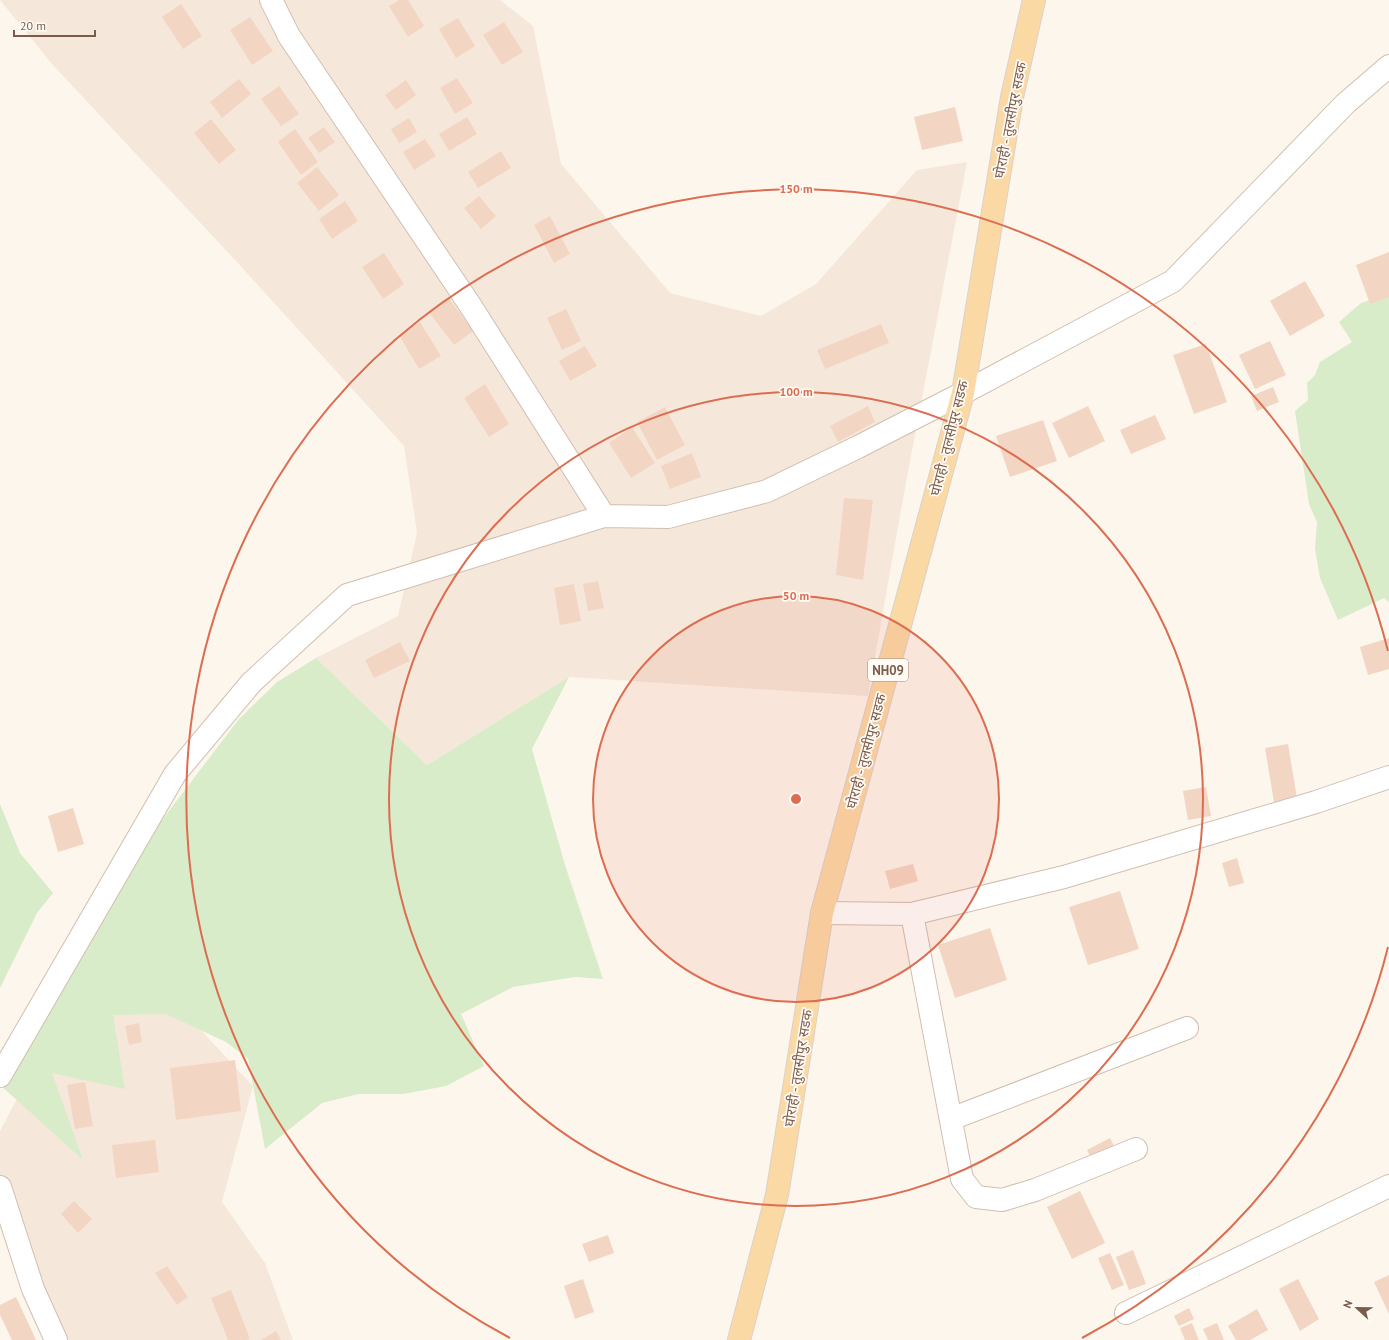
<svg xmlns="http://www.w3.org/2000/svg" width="1389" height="1340" viewBox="0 0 1389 1340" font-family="'PT Sans','Noto Sans Devanagari',sans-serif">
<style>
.residential{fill:#f5e8da}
.green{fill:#d8ecc9}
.building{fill:#f3d5c3}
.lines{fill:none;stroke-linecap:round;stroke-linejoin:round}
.minor-casing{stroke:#d1beb0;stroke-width:24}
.primary-casing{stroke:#dad1cd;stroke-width:24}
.minor{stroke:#fff;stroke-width:22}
.primary{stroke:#fbd9a5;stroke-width:22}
.ring{fill:none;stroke:#dc6d51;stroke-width:2}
.labels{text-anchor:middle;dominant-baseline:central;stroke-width:3.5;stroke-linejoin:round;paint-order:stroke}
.shield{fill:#fffaf3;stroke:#a28b7f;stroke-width:1}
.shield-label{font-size:13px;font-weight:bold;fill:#7a5c4d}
.street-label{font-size:14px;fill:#7a5c4d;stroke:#fffaf3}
.centre{fill:#dc6d51;stroke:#fffaf3;stroke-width:2}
.ring-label{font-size:12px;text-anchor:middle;font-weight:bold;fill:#dc6d51;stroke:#fffaf3;stroke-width:3.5;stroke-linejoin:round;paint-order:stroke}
</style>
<rect width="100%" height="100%" fill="#fdf6ec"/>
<path class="residential" d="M0 0H500L533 26 561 164 670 293 761 316 816 284 917 170 967 162 904 493 868 696 569 677 427 765 316 658 398 616 417 533 404 446 236 261 52 64Z
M169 996 253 1086 222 1202 265 1263 293 1340H52L0 1213V1131L57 1022Z"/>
<path class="green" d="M1389 294V602L1384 598 1338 620 1320 578 1315 549 1317 522 1309 504 1295 411 1308 400 1307 383 1315 375 1320 362 1352 342 1339 322 1361 303Z
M316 658 427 765 569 677 532 749 565 865 603 979 575 977 513 987 461 1014 484 1066 446 1086 403 1094H359L322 1103 265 1149 248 1059 226 1042 166 1014 113 1015 125 1089 52 1073 83 1160 0 1085 104 896 239 719 277 682Z
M0 804 20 853 53 893 37 913 0 988Z"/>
<path class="building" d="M399 0H408L424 26 408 37 389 6Z
M181 4 202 36 183 49 162 17Z
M250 17 273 51 252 65 230 30Z
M458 18 475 46 456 58 439 29Z
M504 22 523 52 502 65 483 35Z
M457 78 473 103 455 114 440 88Z
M239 79 251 94 222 118 210 102Z
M406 80 416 95 396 110 385 95Z
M279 86 299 114 281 126 261 99Z
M955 107 963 141 922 150 914 117Z
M467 117 477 134 449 151 439 134Z
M409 118 417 132 399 143 391 129Z
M211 119 236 150 219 164 194 133Z
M324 127 335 142 319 153 308 138Z
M295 129 318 162 301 175 278 142Z
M425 139 436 156 414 170 403 152Z
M501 151 511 168 478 188 468 172Z
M317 167 339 195 319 211 297 183Z
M479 196 496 216 481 229 464 208Z
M345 201 358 221 332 239 319 219Z
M550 216 570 254 554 263 534 225Z
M1389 252V297L1370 304 1356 265Z
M384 253 404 284 383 299 362 267Z
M1305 281 1325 316 1290 336 1270 301Z
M448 297 473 331 454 345 428 311Z
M566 309 581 341 562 350 547 318Z
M420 322 441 356 419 369 399 335Z
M881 324 889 343 825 369 817 350Z
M1270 341 1286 375 1255 389 1239 355Z
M1206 344 1227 402 1194 414 1173 355Z
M585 346 597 366 570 381 559 361Z
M485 384 509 424 489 437 464 398Z
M1273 387 1279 402 1257 411 1251 396Z
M868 406 875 422 838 442 830 426Z
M1088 406 1105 441 1069 458 1052 423Z
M665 407 685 445 657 460 637 422Z
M1155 415 1166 439 1131 454 1120 430Z
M1043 420 1057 461 1010 477 996 436Z
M632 427 655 463 631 478 609 443Z
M692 453 701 477 670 489 661 466Z
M844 498 873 500 863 580 836 575Z
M598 581 604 608 588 611 583 584Z
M574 584 581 621 560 625 554 588Z
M1389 638V669L1368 675 1360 647Z
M400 642 410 661 374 678 365 660Z
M1288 744 1297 798 1274 802 1265 748Z
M1206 787 1211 816 1188 820 1183 791Z
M73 808 84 844 58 852 48 816Z
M1237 858 1244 883 1229 887 1222 863Z
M913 864 918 881 890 889 885 871Z
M1120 891 1139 949 1088 965 1069 907Z
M990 928 1007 980 955 998 938 945Z
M139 1023 142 1042 129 1045 125 1026Z
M235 1060 241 1111 176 1120 170 1068Z
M85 1082 93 1126 75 1129 67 1085Z
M1110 1138 1117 1152 1093 1163 1087 1150Z
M155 1140 159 1172 116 1178 112 1145Z
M1080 1191 1105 1243 1072 1259 1047 1207Z
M74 1201 92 1219 78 1233 61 1214Z
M608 1235 614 1253 589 1262 582 1244Z
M1133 1250 1146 1284 1129 1290 1116 1257Z
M1110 1253 1124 1285 1112 1290 1098 1258Z
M167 1266 188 1297 177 1305 155 1273Z
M1389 1275V1314L1374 1282Z
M583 1279 594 1312 575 1319 564 1286Z
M1298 1279 1319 1319 1300 1331 1279 1289Z
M231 1290 250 1339 246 1340H228L211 1298Z
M16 1297 36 1340H12L0 1315V1305Z
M1189 1308 1194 1319 1179 1326 1174 1316Z
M1257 1309 1268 1330 1250 1340H1236L1228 1326Z
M1192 1323 1199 1340H1185L1180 1328Z
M1217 1323 1224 1340H1208L1203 1329Z
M276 1331 281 1340H261Z"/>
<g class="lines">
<defs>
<path id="minor" d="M271 0 289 36 470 305 604 516
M822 913 912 914 1064 877 1316 802 1389 777
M912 914 962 1179 976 1197 1002 1200 1035 1190 1136 1149
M0 1076 175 774 251 683 347 595 604 516 668 517 767 491 858 447 963 393 1173 281 1345 104 1389 66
M951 1119 1187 1028
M0 1187 33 1289 56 1340
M1126 1313 1389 1186"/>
<path id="primary" d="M739 1340 777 1195 822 913 963 393 1012 97 1034 0"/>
</defs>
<use href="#minor" class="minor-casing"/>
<use href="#primary" class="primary-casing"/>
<use href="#minor" class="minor"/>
<use href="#primary" class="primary"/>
</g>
<circle cx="796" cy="799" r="203" fill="#dc6d51" fill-opacity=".12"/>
<g class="ring">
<circle cx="796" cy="799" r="203"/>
<circle cx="796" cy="799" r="407"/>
<path d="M1388 947A610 610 0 0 1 1082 1338M510 1338A610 610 0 1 1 1388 651"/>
</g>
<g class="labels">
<rect class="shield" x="868" y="659" width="40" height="22" rx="3"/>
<g class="shield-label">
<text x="888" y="670">NH09</text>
</g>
<g class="street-label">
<text transform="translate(1010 120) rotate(-79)">घोराही - तुलसीपुर सडक</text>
<text transform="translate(949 438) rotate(-76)">घोराही - तुलसीपुर सडक</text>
<text transform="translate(866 751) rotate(-75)">घोराही - तुलसीपुर सडक</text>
<text transform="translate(798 1068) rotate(-81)">घोराही - तुलसीपुर सडक</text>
</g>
</g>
<circle cx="796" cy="799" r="6" class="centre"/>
<g class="ring-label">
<text x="796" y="193">150 m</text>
<text x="796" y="396">100 m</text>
<text x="796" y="600">50 m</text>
</g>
<g transform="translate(1357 1308) rotate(292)" stroke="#fffaf3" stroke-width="3" paint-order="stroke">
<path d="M0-3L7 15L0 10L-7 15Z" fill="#7a5c4d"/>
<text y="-6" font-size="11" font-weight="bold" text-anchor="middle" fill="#7a5c4d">N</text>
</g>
<path d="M14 30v6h81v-6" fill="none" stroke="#7a5c4d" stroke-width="2"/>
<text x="20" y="30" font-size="12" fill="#7a5c4d" stroke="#fffaf3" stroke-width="3" paint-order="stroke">20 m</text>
</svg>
